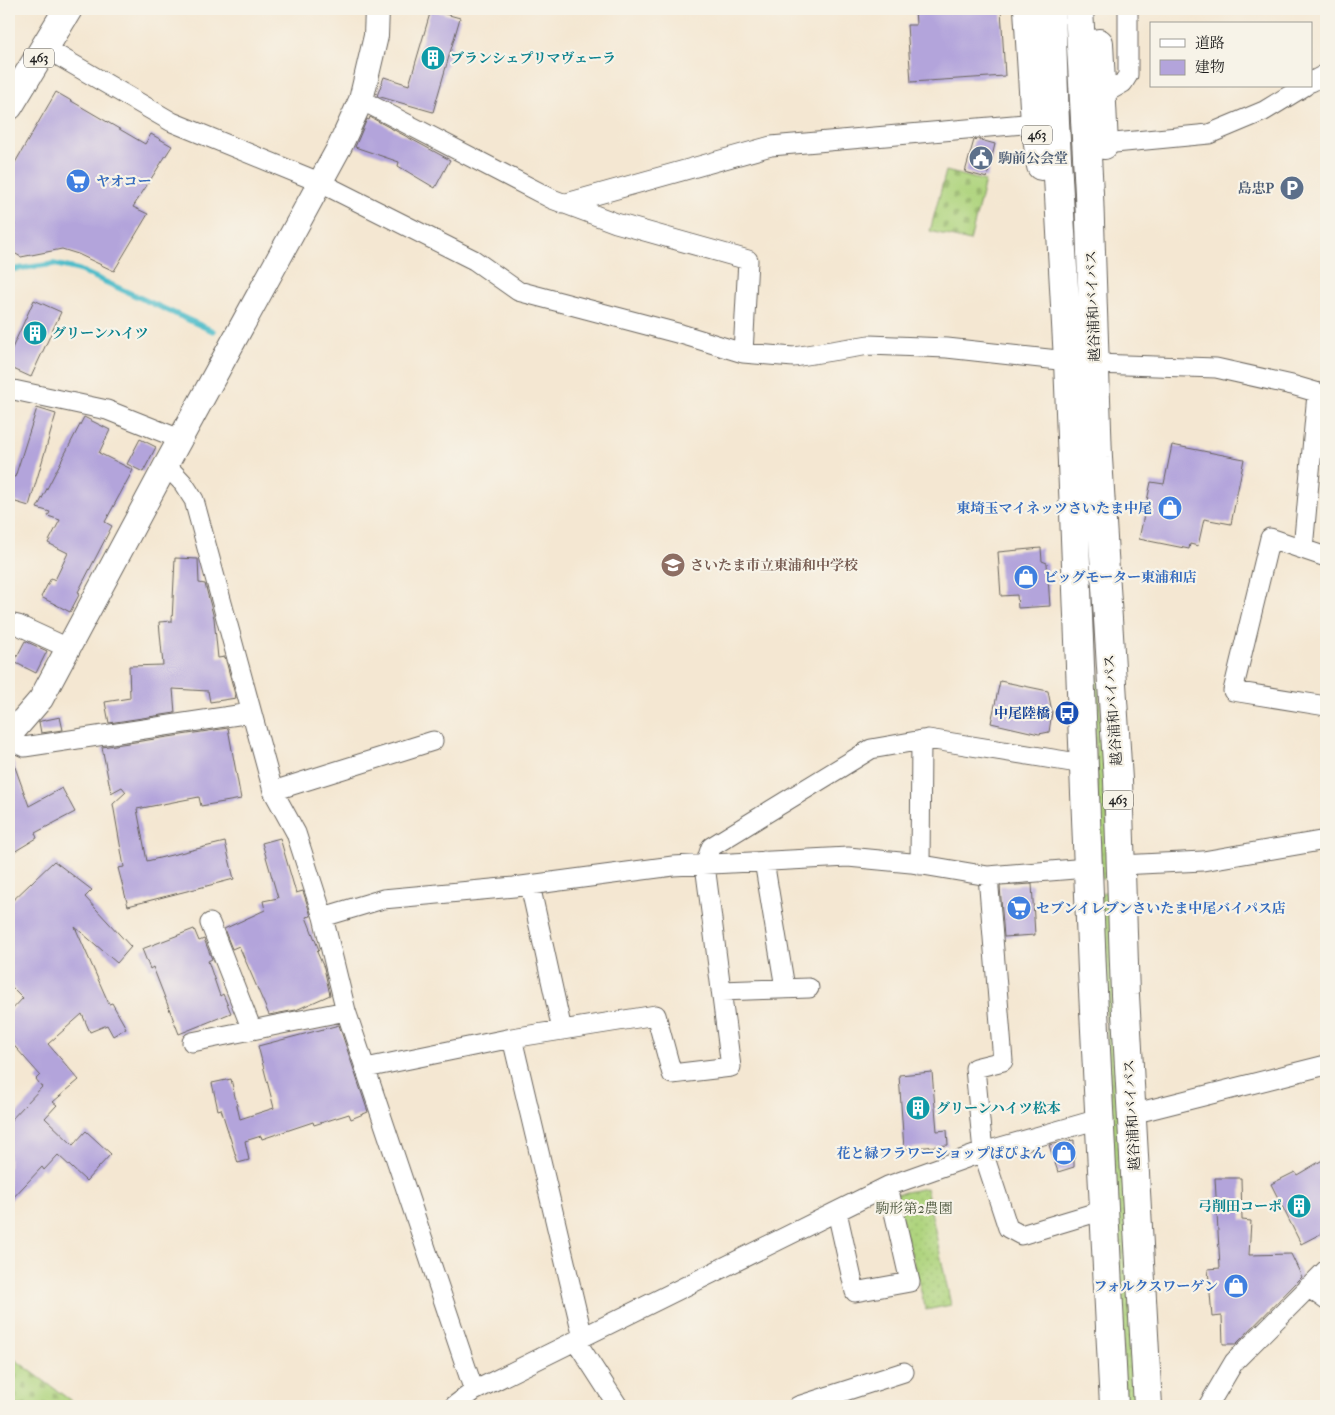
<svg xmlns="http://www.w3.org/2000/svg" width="1335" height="1415" viewBox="0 0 1335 1415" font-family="'IM FELL French Canon','Noto Serif JP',serif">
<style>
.grass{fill:url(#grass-dots);stroke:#66784d}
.cemetery{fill:url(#cemetery-stones);stroke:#66784d}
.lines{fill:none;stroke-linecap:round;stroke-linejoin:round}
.stream{stroke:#50bdca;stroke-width:5.5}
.building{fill:#b3a4db}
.minor-casing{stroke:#68635c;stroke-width:21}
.tertiary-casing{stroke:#68635c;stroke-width:26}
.trunk-casing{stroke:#68635c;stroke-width:30}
.minor{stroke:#fff;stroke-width:19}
.tertiary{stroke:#fff;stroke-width:24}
.trunk{stroke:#fff;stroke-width:28}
.labels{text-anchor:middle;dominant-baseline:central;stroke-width:4.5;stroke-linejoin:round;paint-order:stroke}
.shield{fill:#f7f3e8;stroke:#5e5c59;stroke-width:1}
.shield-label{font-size:12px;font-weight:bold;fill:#1c1c1c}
.culture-label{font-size:14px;font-weight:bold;fill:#0d838f;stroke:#f7f3e8;text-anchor:start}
.service-label{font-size:14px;font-weight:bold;fill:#4e5e75;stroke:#f7f3e8;text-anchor:start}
.shop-label{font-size:14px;font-weight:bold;fill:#366cbe;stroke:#f7f3e8;text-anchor:start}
.street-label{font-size:14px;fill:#1c1c1c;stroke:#f7f3e8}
.education-label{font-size:14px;font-weight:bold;fill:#785e54;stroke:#f7f3e8;text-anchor:start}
.transit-label{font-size:14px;font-weight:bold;fill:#164399;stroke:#f7f3e8;text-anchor:end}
.park-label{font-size:14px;fill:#485339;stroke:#f7f3e8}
</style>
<defs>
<pattern id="grass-dots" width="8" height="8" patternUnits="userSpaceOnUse" patternTransform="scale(1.25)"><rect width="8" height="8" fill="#afd47e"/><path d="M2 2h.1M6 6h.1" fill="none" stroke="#96b56c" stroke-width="1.8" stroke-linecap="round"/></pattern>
<pattern id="cemetery-stones" width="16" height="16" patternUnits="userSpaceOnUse" patternTransform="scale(1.25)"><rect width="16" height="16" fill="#afd47e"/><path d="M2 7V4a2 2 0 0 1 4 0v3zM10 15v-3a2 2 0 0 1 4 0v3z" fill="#96b56c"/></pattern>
</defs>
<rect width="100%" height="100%" fill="#f7f3e8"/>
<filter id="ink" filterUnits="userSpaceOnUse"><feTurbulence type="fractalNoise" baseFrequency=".02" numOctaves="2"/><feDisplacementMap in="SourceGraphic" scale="10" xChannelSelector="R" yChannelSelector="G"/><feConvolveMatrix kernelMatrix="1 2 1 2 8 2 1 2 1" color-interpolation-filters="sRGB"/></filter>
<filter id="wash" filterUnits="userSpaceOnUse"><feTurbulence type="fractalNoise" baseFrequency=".0096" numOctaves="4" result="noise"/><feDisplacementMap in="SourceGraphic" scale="20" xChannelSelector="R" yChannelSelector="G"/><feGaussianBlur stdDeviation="1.12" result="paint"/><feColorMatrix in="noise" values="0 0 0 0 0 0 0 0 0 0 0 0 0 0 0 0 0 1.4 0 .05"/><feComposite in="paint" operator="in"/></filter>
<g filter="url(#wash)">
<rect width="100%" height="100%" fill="#f4e7d2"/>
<path class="grass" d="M1088 512 1111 878 1101 879 1087 561Z
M1112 891 1136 1406H1125L1100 893Z
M926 1188 951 1305 926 1310 895 1194Z"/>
<path class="cemetery" d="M946 171 985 181 970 241 930 231Z
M9 1355 78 1406H9Z"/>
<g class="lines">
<path class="stream" d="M9 270 54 264 79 270 213 331"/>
</g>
<g id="blocks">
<path class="building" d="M915 9H1001L1005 76 911 82 907 25H916Z
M431 10 460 18 433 112 377 96 384 77 409 85Z
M56 92 145 144 151 134 172 146 133 207 148 214 114 271 78 254 62 249 21 257 9 250V235L15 224 9 220V173Z
M370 117 450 160 435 188 398 166 399 162 355 147 367 119 369 120Z
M977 139 995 144 987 178 965 172 974 140Z
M34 300 61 312 31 377 9 367V355Z
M37 408 56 414 29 506 9 500V476L15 477Z
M84 417 110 430 99 453 133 470 105 522 112 526 78 592 80 593 70 612 41 597 51 578 55 580 68 553 48 543 60 520 48 516 50 512 37 508Z
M140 439 156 447 143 472 127 464Z
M1172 445 1244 459 1231 524 1204 519 1198 546 1190 544 1189 549 1139 539 1151 482 1164 484Z
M1041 548 1042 561 1047 563 1050 606 1018 608 1017 595 1001 596 998 552Z
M175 558 198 559 199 583 205 584 214 618 218 658 225 657 236 698 210 702 208 691 173 689 175 713 109 723 105 702 130 698 129 666 163 665 159 622 172 621Z
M25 641 47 651 36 673 14 662Z
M1000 681 1048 691 1052 712 1049 732 1039 734 991 723Z
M60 717 63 730 41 733 39 722 41 721Z
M228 728 241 799 201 806 199 797 137 809 147 861 225 842 234 879 128 906 118 868 124 867 113 804 126 792 122 787 111 793 102 747Z
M11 756 29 806 62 788 75 812 35 833 37 838 9 855V757Z
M280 838 296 893 303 891 311 916 306 917 319 950 317 952 324 968 330 995 296 1010 269 1015 239 946 232 949 224 929 265 910 263 901 278 898 262 843Z
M54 861 92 890 85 897 131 947 117 963 75 927 109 1004 112 1003 126 1028 113 1036 107 1025 90 1032 82 1014 48 1044 79 1080 53 1102 57 1105 45 1118 73 1145 86 1131 111 1154 86 1181 58 1155 44 1170 42 1167 9 1202V1122L42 1087 36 1079 40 1075 9 1040V1013L23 998 9 984V904Z
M1032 884 1035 935 1004 937 1000 886Z
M194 929 199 941 204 939 212 959 208 961 220 996 223 994 231 1013 179 1034 153 967 150 969 142 949Z
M339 1025 368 1112 351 1119 349 1114 314 1125 313 1122 262 1139 261 1136 245 1141 249 1160 238 1163 221 1109 218 1110 212 1083 231 1079 240 1119 274 1108 258 1046Z
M932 1072 937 1131 947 1130 948 1145 904 1149 899 1075Z
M1074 1140V1167L1058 1172 1049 1145Z
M1326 1158V1231L1301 1244 1271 1184 1295 1172 1297 1175Z
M1215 1178H1241L1242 1220 1251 1221 1249 1255 1291 1254 1302 1277 1236 1344H1223L1222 1316 1212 1317 1208 1269 1220 1268Z"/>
</g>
</g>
<g filter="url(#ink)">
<use href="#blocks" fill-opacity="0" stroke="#68635c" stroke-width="1"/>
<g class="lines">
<defs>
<path id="minor" d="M45 48 172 122 319 182 474 260 518 291 681 334 743 353 794 357 869 345 947 348 1095 364 1216 368 1292 385 1326 395
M1311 82 1326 74
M1102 95 1123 83 1128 75V9
M361 100 552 199 616 223 748 260 743 353
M1104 144 1209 134 1264 111 1305 86
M563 204 771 146 1035 123
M9 389 107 410 180 439
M166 465 183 483 194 500 273 791 296 833 323 917 346 1011 474 1391
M1303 549 1317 394
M1326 557 1270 538 1233 691 1326 706
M9 623 18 625 68 648
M9 740 24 747 251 713
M273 791 433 741
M764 861 785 988
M920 865 921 740
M1120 865 1203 861 1326 840
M988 876 1003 1061 975 1068 983 1152 1008 1228 1021 1235 1104 1210
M530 885 562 1030
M323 917 383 899 514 887 673 866 848 857 911 863 988 876 1087 868
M210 923 252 1030
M721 991 809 988
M512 1038 583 1338
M192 1042 346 1011
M366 1068 512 1038 656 1015 672 1074 731 1067 705 865 711 847 871 749 928 739 1084 764
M1132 1114 1326 1065
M837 1212 855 1292 910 1282 888 1186
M1308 1287 1326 1300
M576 1341 618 1406
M454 1406 474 1391 888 1186 983 1152 1099 1119
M798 1406 904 1372
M1208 1406 1234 1362 1326 1270"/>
<path id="tertiary" d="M9 736 41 699 166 465 340 146 361 100 376 36 377 9"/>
<path id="trunk" d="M1028 9 1035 123 1041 166
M1051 9 1055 122 1068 361 1092 971 1114 1406
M1079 9 1089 193 1098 458 1118 780 1125 995 1148 1406
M1099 43 1104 145
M9 106 68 9"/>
</defs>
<use href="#minor" class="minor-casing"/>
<use href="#tertiary" class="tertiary-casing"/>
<use href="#trunk" class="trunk-casing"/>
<use href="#minor" class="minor"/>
<use href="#tertiary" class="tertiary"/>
<use href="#trunk" class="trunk"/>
</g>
</g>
<defs>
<symbol id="building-disc" viewBox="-11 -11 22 22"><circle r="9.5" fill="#0f9aa8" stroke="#f7f3e8"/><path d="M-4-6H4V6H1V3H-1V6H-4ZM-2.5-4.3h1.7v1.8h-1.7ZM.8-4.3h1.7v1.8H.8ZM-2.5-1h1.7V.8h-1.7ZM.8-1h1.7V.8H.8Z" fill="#fff"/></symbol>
<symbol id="civic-disc" viewBox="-11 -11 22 22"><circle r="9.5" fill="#5c6f8a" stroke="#f7f3e8"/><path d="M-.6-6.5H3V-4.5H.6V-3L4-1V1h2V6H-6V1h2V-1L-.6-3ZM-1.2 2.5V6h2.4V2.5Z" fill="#fff"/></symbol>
<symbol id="supermarket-disc" viewBox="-11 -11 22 22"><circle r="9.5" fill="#3f7fe0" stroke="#f7f3e8"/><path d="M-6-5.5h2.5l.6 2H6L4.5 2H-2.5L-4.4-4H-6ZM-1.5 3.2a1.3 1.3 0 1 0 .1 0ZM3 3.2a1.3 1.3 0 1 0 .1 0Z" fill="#fff"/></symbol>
<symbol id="parking-disc" viewBox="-11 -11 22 22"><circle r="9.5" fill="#5c6f8a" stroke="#f7f3e8"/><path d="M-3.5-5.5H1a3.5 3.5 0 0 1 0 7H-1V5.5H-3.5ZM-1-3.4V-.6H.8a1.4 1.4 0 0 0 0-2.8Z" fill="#fff"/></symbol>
<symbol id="shop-disc" viewBox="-11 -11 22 22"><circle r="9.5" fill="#3f7fe0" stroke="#f7f3e8"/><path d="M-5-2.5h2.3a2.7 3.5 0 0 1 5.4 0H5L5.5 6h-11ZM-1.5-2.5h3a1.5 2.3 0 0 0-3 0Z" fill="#fff"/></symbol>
<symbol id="school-disc" viewBox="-11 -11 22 22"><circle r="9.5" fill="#8d6e63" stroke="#f7f3e8"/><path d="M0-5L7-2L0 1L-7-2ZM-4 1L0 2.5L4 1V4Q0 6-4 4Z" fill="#fff"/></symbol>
<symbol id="bus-disc" viewBox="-11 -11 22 22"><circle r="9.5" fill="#1a4fb4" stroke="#f7f3e8"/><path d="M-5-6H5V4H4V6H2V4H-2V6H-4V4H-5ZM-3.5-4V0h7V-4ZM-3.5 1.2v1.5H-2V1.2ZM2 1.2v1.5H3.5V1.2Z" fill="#fff"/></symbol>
</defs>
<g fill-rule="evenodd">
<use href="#building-disc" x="419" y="44" width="28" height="28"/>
<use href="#civic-disc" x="967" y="144" width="28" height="28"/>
<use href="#supermarket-disc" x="64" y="167" width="28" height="28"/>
<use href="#parking-disc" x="1278" y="174" width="28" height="28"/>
<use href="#building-disc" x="21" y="319" width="28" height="28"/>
<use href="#shop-disc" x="1156" y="494" width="28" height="28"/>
<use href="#school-disc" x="659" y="551" width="28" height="28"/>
<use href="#shop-disc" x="1012" y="563" width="28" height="28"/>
<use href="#bus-disc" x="1053" y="699" width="28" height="28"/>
<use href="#supermarket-disc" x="1005" y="894" width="28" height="28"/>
<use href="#building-disc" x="904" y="1094" width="28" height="28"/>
<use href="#shop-disc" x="1050" y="1139" width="28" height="28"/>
<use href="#building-disc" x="1285" y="1192" width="28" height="28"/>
<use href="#shop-disc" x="1222" y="1272" width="28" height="28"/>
</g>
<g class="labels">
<g class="shield">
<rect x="24" y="48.5" width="30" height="19" rx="4"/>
<rect x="1022" y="125.5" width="30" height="19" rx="4"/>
<rect x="1103" y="790.5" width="30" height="19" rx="4"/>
</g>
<g class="shield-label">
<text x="39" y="58">463</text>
<text x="1037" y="135">463</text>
<text x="1118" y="800">463</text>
</g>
<g class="culture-label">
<text x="450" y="58">ブランシェプリマヴェーラ</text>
<text x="52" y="333">グリーンハイツ</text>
<text x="936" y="1108">グリーンハイツ松本</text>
<text x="1282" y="1206" text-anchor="end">弓削田コーポ</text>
</g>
<g class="service-label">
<text x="998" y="158">駒前公会堂</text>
<text x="1274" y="188" text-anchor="end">島忠P</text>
</g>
<g class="shop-label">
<text x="96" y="181">ヤオコー</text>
<text x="1152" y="508" text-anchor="end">東埼玉マイネッツさいたま中尾</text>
<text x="1044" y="577">ビッグモーター東浦和店</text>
<text x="1036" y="908">セブンイレブンさいたま中尾バイパス店</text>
<text x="1046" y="1153" text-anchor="end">花と緑フラワーショップぱぴよん</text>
<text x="1218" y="1286" text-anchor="end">フォルクスワーゲン</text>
</g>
<g class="street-label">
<text transform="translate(1093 306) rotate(-92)">越谷浦和バイパス</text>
<text transform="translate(1113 710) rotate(-94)">越谷浦和バイパス</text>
<text transform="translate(1132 1115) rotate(-93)">越谷浦和バイパス</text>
</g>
<g class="education-label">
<text x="690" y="565">さいたま市立東浦和中学校</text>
</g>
<g class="transit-label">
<text x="1050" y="713">中尾陸橋</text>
</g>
<g class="park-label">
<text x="914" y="1208">駒形第2農園</text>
</g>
</g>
<rect width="1335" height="1415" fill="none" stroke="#f7f3e8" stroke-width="30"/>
<rect x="1150" y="22" width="162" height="65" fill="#f7f3e8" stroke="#9f9d96"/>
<rect x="1160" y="39" width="25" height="8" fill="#ffffff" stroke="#9f9d96"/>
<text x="1195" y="48" font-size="15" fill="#1c1c1c">道路</text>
<rect x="1160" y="60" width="25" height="15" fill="#b3a4db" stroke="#9f9d96"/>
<text x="1195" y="72" font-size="15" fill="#1c1c1c">建物</text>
</svg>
